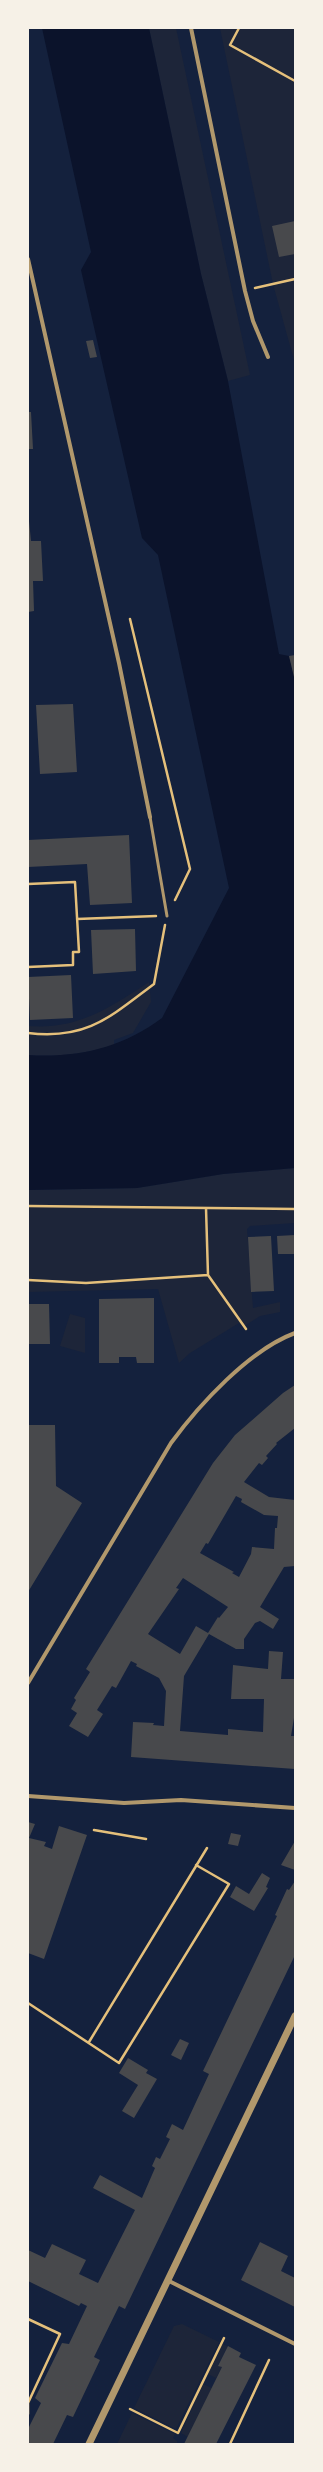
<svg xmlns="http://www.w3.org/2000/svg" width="323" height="2472" viewBox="0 0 323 2472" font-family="'Fira Sans',sans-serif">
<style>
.green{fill:#1d2539}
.water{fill:#0b132b}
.building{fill:#48494c;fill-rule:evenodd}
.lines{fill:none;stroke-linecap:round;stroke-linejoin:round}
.path{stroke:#e5c07b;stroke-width:2.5}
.service{stroke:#b1986c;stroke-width:3}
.minor{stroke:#b1986c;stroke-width:4}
.tertiary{stroke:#b1986c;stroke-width:7}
</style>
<rect width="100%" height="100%" fill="#14213d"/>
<path class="green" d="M149 28H176L250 375 228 381 201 274Z
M220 28H295V364L273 284Z
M149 982 151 1002 133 1033 114 1040V1045C86 1054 57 1057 28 1055V1026C77 1030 110 1008 149 982Z
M295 1168V1223L250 1226 247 1229 253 1308 280 1302V1312L260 1316 243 1327 239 1323 190 1353 179 1363 158 1289 28 1292V1190L137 1188 223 1174Z
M70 1314 85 1318V1353L60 1346Z
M182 2324 219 2342 176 2429 134 2408 174 2326Z
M222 2344 228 2346 218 2365 222 2367 216 2378 208 2374Z
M203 2384 212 2388 188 2437 181 2433Z
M132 2413 175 2434 173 2438 177 2441V2444H117Z"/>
<path class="water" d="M42 28H149L201 274 228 381 279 654 289 656 295 679V1168L223 1174 137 1188 28 1190V1055C78 1058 122 1048 162 1018L229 888 158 555 142 538 81 270 91 252Z"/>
<path class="building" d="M295 221V254L279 257 272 226Z
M93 340 97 357 90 358 86 341Z
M28 412H31L33 449H28Z
M28 511 31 541H41L43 581H33L34 611 28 612Z
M295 655V677H294L289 656Z
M73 704 77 772 40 774 36 705Z
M129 835 132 903 90 905 87 864 28 867V840Z
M135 929 136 971 93 974 91 930Z
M71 975 73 1018 30 1020 28 977Z
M295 1235V1254H278L277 1236Z
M271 1236 274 1291 251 1292 248 1237Z
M154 1298V1363H137L136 1357H119V1363H99V1299Z
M28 1304H49L50 1344H28Z
M295 1385V1428L276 1443 277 1444 266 1456 268 1458 262 1465 259 1463 244 1482 269 1497 295 1500V1566L284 1567 260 1607 279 1619 273 1629 260 1621 255 1623 244 1639V1649H236L209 1634 184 1676 180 1731 228 1735V1729L263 1732 264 1699H231L233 1665 268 1669 269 1651 283 1652 281 1679H295V1712L291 1736H295V1769L131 1757 133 1722 154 1723 153 1725 164 1726 166 1691 159 1678 136 1666 137 1664 131 1661 116 1688 112 1686 97 1710 103 1714 88 1737 69 1726 77 1713 71 1709 76 1700 74 1698 90 1672 86 1669 213 1463 235 1435 283 1393ZM236 1496 242 1499 241 1502 264 1515 278 1516 277 1528H275L274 1549 252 1547 251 1554 239 1577 232 1573 234 1572 200 1553 206 1543 208 1544ZM183 1578 228 1607 219 1618 218 1617 208 1633 196 1626 180 1654 148 1634 179 1589 176 1588Z
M28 1425H55L56 1486 82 1503 28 1592Z
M28 1822 35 1824 29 1838 46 1842 44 1846 52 1849 59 1826 87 1835 44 1959 28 1953Z
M231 1833 241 1835 238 1846 228 1844Z
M295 1841V1870L281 1865Z
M262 1873 270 1878 266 1887 268 1888 254 1911 230 1897 236 1886 249 1894Z
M295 1881V1955L125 2309 119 2306 94 2357 100 2360 73 2417 67 2415 53 2444H28V2429L41 2403 35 2398 62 2343 69 2344 87 2306 81 2303 79 2306 28 2281V2250L45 2258 52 2244 86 2260 79 2274 98 2283 135 2210 93 2188 100 2175 142 2198 155 2168 152 2166 156 2157 160 2159 170 2139 166 2137 172 2124 183 2130 209 2074 203 2071 277 1916 275 1915 287 1889 289 1890Z
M180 2039 189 2043 181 2060 171 2055Z
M128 2058 148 2070 146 2073 157 2079 134 2118 122 2111 138 2085 119 2073Z
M260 2242 288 2256 281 2271 295 2278V2307L241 2280Z
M228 2346 241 2353 239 2357 256 2365 216 2444H184L222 2367 218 2366Z"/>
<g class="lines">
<path class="path" d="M239 28 230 45 295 81
M255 288 295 279
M130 619 190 869 175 900
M28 884 75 882 79 952H73V965L28 967
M77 919 156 916
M28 1033C87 1040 110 1017 154 984L165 925
M28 1206 295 1209
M206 1208 208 1275 246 1329
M28 1280 86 1283 208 1275
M94 1830 146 1839
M28 2003 119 2063 229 1884 196 1865
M89 2042 207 1848
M28 2319 60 2334 28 2403V2414
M130 2409 178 2433 224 2338
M230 2444 269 2360"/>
<path class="service" d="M150 817 167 916"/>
<path class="minor" d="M191 28 245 291 253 321 268 357
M28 259 119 663 150 817
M28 1683 171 1443C199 1405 249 1350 295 1333
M28 1796 124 1803 181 1800 295 1808
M167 2280 295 2344"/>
<path class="tertiary" d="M89 2444 295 2016"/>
</g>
<rect width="323" height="2472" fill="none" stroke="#f6f1e7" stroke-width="58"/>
</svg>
